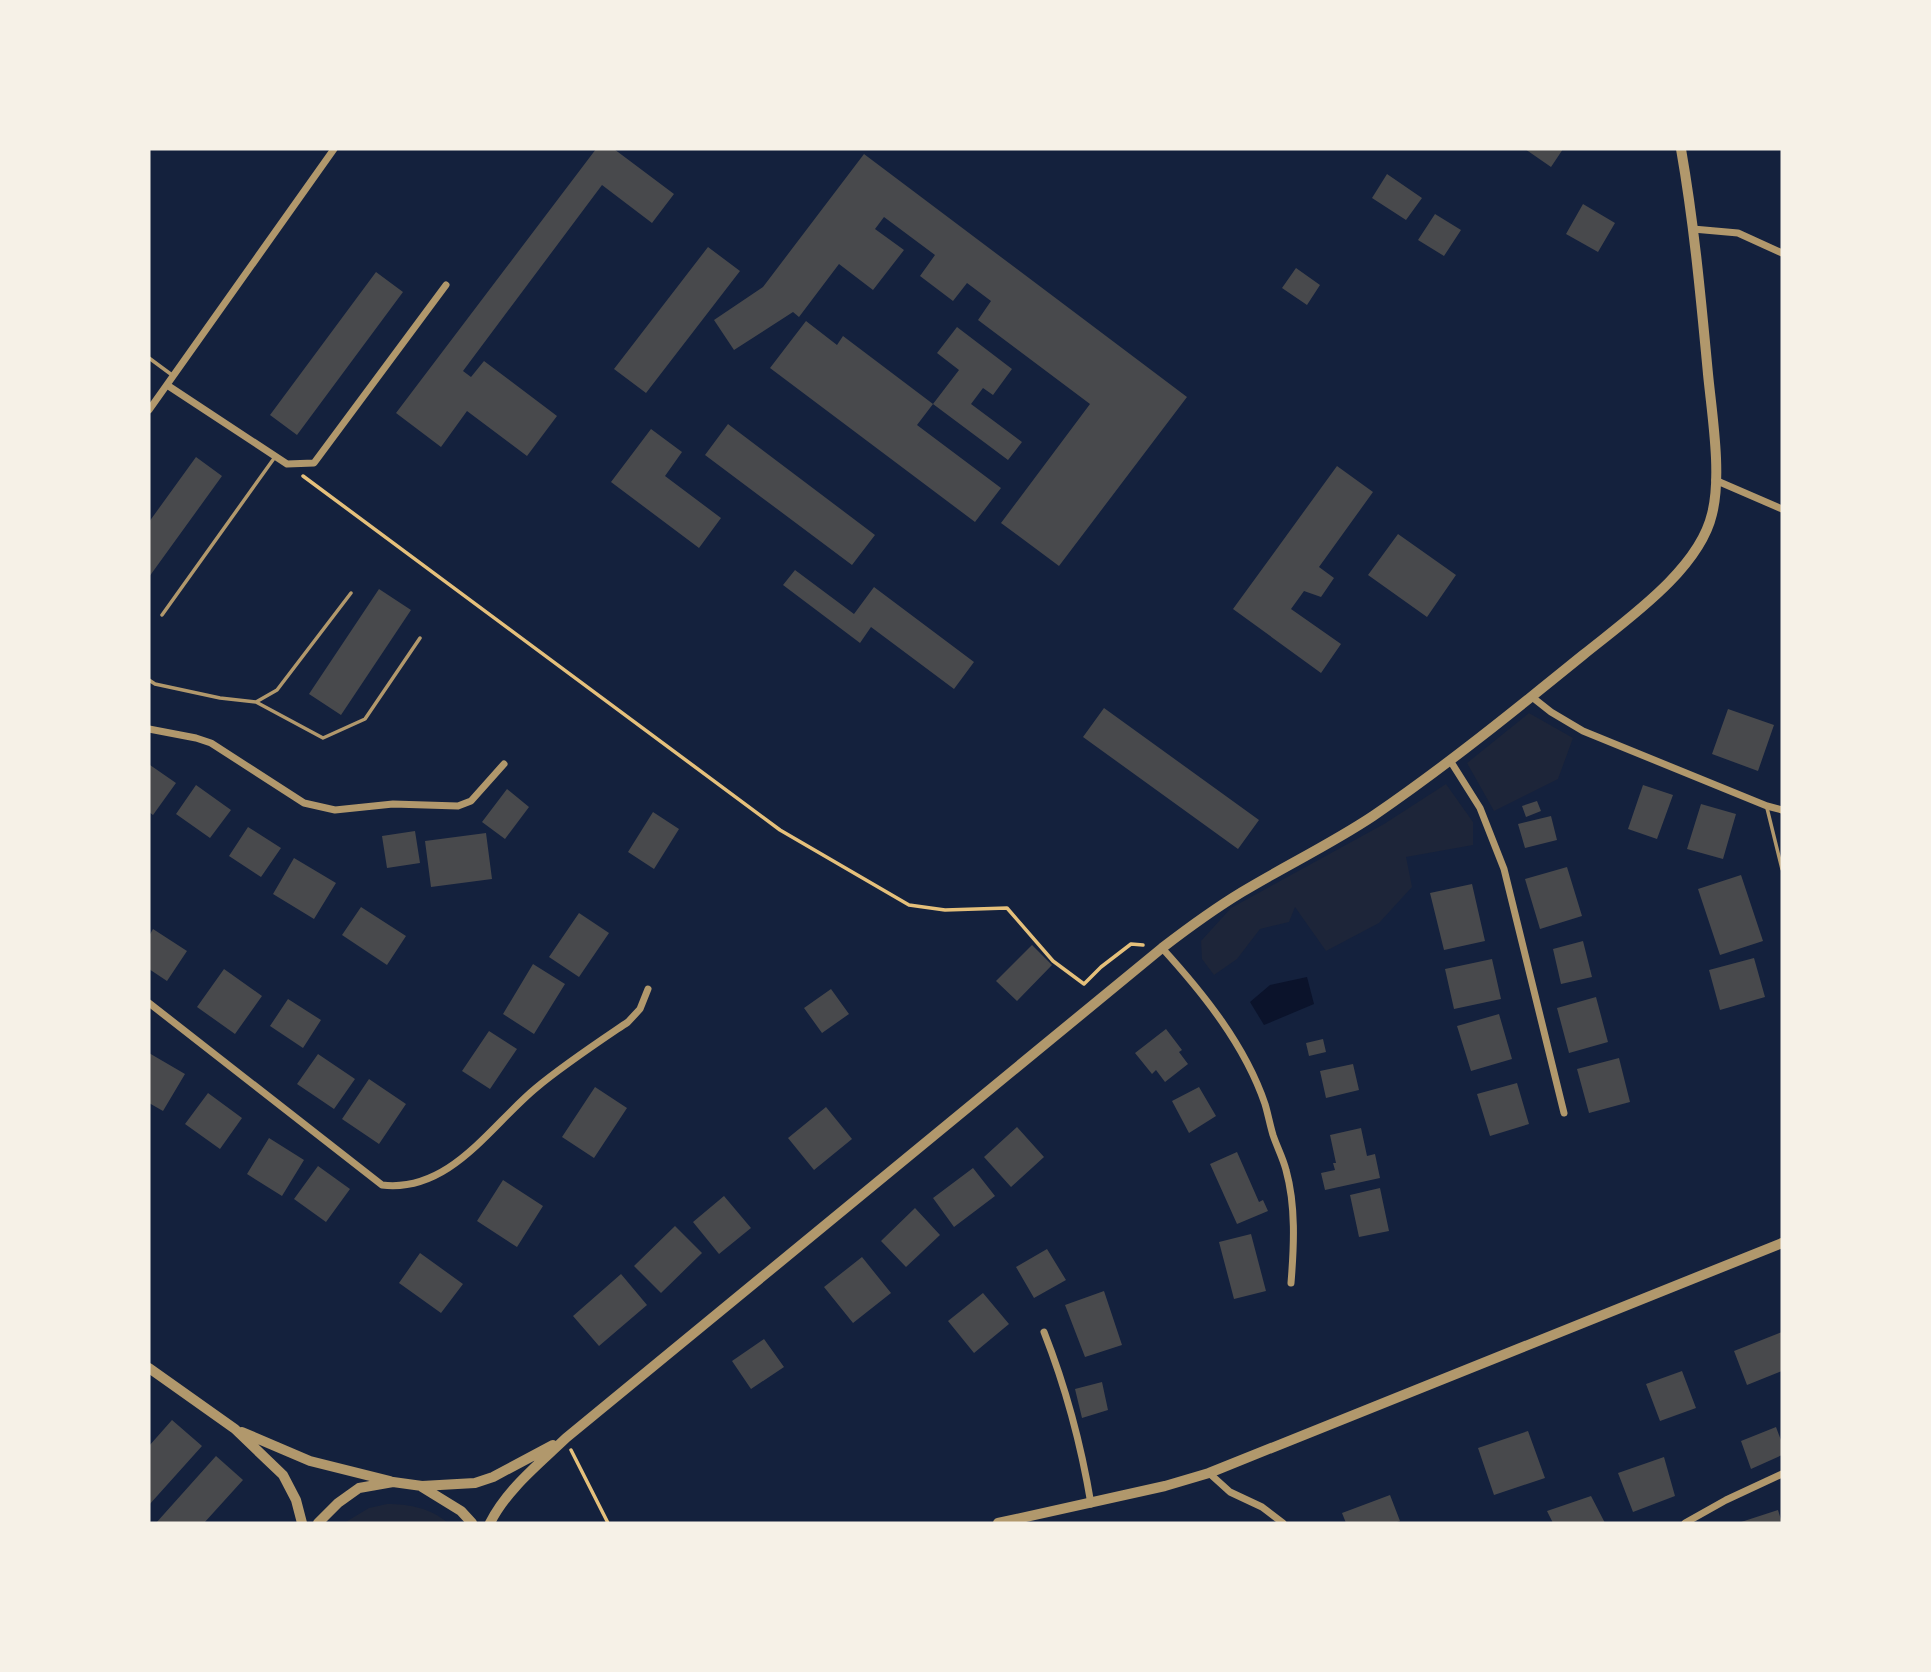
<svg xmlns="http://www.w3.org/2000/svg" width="1931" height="1672" viewBox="0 0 1931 1672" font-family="'Source Sans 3',sans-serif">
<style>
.green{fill:#1d2539}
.water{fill:#0b132b}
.building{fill:#48494c}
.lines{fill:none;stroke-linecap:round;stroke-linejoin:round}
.path{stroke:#e5c07b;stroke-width:3.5}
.service{stroke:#b1986c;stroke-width:3.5}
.minor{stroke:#b1986c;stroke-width:7}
.tertiary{stroke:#b1986c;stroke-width:10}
</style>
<rect width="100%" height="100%" fill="#14213d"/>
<path class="green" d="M1529 713 1573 738 1558 779 1494 811 1467 763Z
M1446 784 1473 822V845L1406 857 1412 887 1379 923 1326 951 1295 907 1289 922 1260 929 1237 959 1214 975 1202 959 1201 941 1231 908 1384 824Z
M387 1504C409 1504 431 1508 448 1523H344L369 1508Z"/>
<path class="water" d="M1307 977 1314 1004 1264 1025 1250 1002 1270 985Z"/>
<path class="building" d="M596 149H614L674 194 652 223 602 185 463 371 471 377 484 361 557 416 527 456 467 411 441 447 396 413Z
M1525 149H1563L1551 167Z
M864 154 1187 397 1059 566 1001 523 1090 404 978 320 991 301 967 283 953 301 920 276 935 255 884 217 875 229 904 250 873 290 839 264 799 317 793 312 734 350 714 320 763 287Z
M1387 174 1422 198 1406 220 1372 198Z
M1583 204 1615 223 1598 252 1566 234Z
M1435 214 1461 230 1444 256 1418 240Z
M708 247 740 271 646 393 614 369Z
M1296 268 1320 285 1307 305 1282 288Z
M376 272 403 292 297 435 270 415Z
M806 321 837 345 843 336 933 404 917 425 1001 488 975 522 770 368Z
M957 327 1012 369 993 395 983 388 971 404 1022 442 1008 460 933 404 959 370 937 353Z
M728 424 875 535 852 565 705 455Z
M651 429 682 452 665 476 721 518 699 548 611 482Z
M196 457 222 476 149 577V522Z
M1337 466 1373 492 1319 567 1334 578 1321 597 1304 591 1291 609 1341 644 1321 673 1233 609Z
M1398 534 1456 575 1427 617 1368 575Z
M795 570 854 614 874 587 974 662 954 689 871 627 860 643 783 585Z
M379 589 411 610 341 715 309 694Z
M1104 708 1259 820 1238 849 1083 737Z
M1728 709 1774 725 1758 771 1712 754Z
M150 765 176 783 153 815 149 812Z
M196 785 231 810 210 838 176 814Z
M1643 785 1673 795 1657 839 1628 829Z
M507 789 529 807 505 839 482 822Z
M1537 801 1541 811 1526 817 1522 806Z
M1701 804 1736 814 1723 859 1687 849Z
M653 812 679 829 654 869 628 852Z
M1551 816 1557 840 1525 848 1518 824Z
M248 827 281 848 261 877 229 856Z
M415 831 420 863 387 868 382 836Z
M486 833 492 879 431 887 425 841Z
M294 858 336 883 314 919 273 894Z
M1567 867 1582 916 1540 929 1525 879Z
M1741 875 1763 941 1720 955 1698 889Z
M1472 884 1485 941 1444 950 1430 893Z
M361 907 406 936 387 965 342 935Z
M579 913 609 933 579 977 549 957Z
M153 929 187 951 167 981 149 969V936Z
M1583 941 1592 977 1561 984 1553 949Z
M1032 945 1052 965 1017 1001 996 981Z
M1754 958 1765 997 1720 1010 1709 970Z
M1492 959 1501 999 1454 1009 1445 969Z
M533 964 565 984 534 1034 503 1014Z
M224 969 262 996 235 1034 197 1007Z
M831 989 849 1014 822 1033 804 1008Z
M1596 997 1608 1042 1569 1053 1557 1008Z
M288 999 321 1020 303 1048 270 1026Z
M1499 1014 1512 1059 1471 1071 1457 1026Z
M1166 1029 1182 1050 1179 1052 1188 1064 1165 1082 1156 1070 1152 1074 1135 1053Z
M489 1031 517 1049 490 1089 462 1071Z
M1323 1039 1326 1052 1309 1056 1306 1043Z
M149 1053 185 1074 163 1111 149 1103Z
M318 1054 355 1079 334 1109 297 1084Z
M1619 1058 1630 1102 1589 1113 1577 1069Z
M1353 1064 1359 1090 1326 1098 1320 1071Z
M369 1079 406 1104 379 1144 342 1119Z
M1517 1083 1529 1124 1490 1136 1477 1094Z
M595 1087 627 1108 594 1158 562 1137Z
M1199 1087 1216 1116 1189 1133 1172 1101Z
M208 1093 242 1118 220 1149 185 1124Z
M826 1107 852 1139 814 1170 788 1138Z
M1017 1127 1044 1157 1011 1187 984 1157Z
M1361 1128 1367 1156 1375 1154 1380 1178 1325 1190 1321 1173 1335 1170 1333 1163H1336L1330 1135Z
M269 1138 304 1160 282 1196 247 1174Z
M1237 1152 1259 1202 1263 1200 1268 1211 1237 1224 1210 1164Z
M318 1166 350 1189 326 1222 294 1199Z
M973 1168 995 1196 954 1227 933 1198Z
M503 1180 543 1206 517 1247 477 1221Z
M1380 1188 1389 1231 1359 1237 1350 1195Z
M724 1196 751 1228 719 1254 693 1222Z
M915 1208 940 1235 906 1267 881 1241Z
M675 1226 702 1253 661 1293 634 1266Z
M1251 1234 1266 1291 1234 1299 1219 1242Z
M1047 1249 1066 1280 1034 1298 1016 1267Z
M420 1253 463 1284 441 1313 399 1283Z
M862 1257 891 1293 853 1323 824 1287Z
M621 1274 647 1305 599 1346 573 1316Z
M1104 1291 1122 1345 1085 1357 1065 1305Z
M983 1293 1009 1324 974 1353 948 1321Z
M1782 1332V1371L1747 1385 1734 1351Z
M764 1339 784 1367 751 1389 732 1361Z
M1682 1371 1696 1408 1660 1421 1646 1384Z
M1102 1382 1108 1410 1082 1418 1075 1389Z
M172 1420 202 1446 149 1505V1446Z
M1776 1427 1782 1443V1455L1751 1469 1741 1441Z
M1528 1431 1545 1478 1494 1495 1478 1448Z
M216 1456 243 1480 204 1523H156Z
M1664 1457 1675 1496 1633 1512 1618 1473Z
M1390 1495 1400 1521 1394 1523H1346L1342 1513Z
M1591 1496 1605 1523H1553L1547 1511Z
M1778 1510 1782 1523H1738Z"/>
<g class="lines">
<path class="path" d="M303 476 780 830 909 905 945 910 1007 908 1053 961 1084 984 1101 967 1131 944 1143 945
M571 1450 608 1523"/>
<path class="service" d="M149 358 172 375
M162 615 275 457
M149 680 155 684 220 698 256 702 277 690 351 593
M256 702 323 738 365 719 420 638
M1767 808 1782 869"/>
<path class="minor" d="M1693 229 1738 233 1782 253
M167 385 287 464 314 463 446 285
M149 410 334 149
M1715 480 1782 509
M1532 697 1551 712 1583 731 1767 806 1782 810
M149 729 196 738 211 743 304 803 335 810 393 804 458 806 471 801 504 764
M1451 762 1480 808 1504 869 1564 1113
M1162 948C1203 993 1245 1045 1265 1104 1268 1114 1270 1125 1273 1135 1277 1147 1283 1158 1286 1170 1296 1206 1294 1246 1291 1283
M149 1003 382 1185C450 1193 490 1126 536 1088 565 1064 597 1043 628 1022L640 1009 648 989
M1044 1332C1066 1388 1081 1444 1091 1504
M1209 1473 1230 1492 1262 1507 1283 1523
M1685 1523 1726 1500 1782 1474"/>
<path class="tertiary" d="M149 1368 235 1429 283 1475 296 1500 302 1523
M242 1432 310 1461 390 1481
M422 1487 461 1511 472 1523
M318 1523 338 1503 359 1488 393 1482 422 1486 475 1483 493 1477 553 1445
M490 1523C507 1489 539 1464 566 1438L1162 948C1188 928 1214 909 1242 892 1285 866 1331 844 1373 816 1446 766 1514 711 1583 655 1626 620 1699 570 1712 514 1722 475 1712 415 1708 374 1701 299 1694 223 1681 149
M998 1523 1165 1486 1209 1473 1782 1243"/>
</g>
<rect width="1931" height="1672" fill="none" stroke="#f6f1e7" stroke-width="301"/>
</svg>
